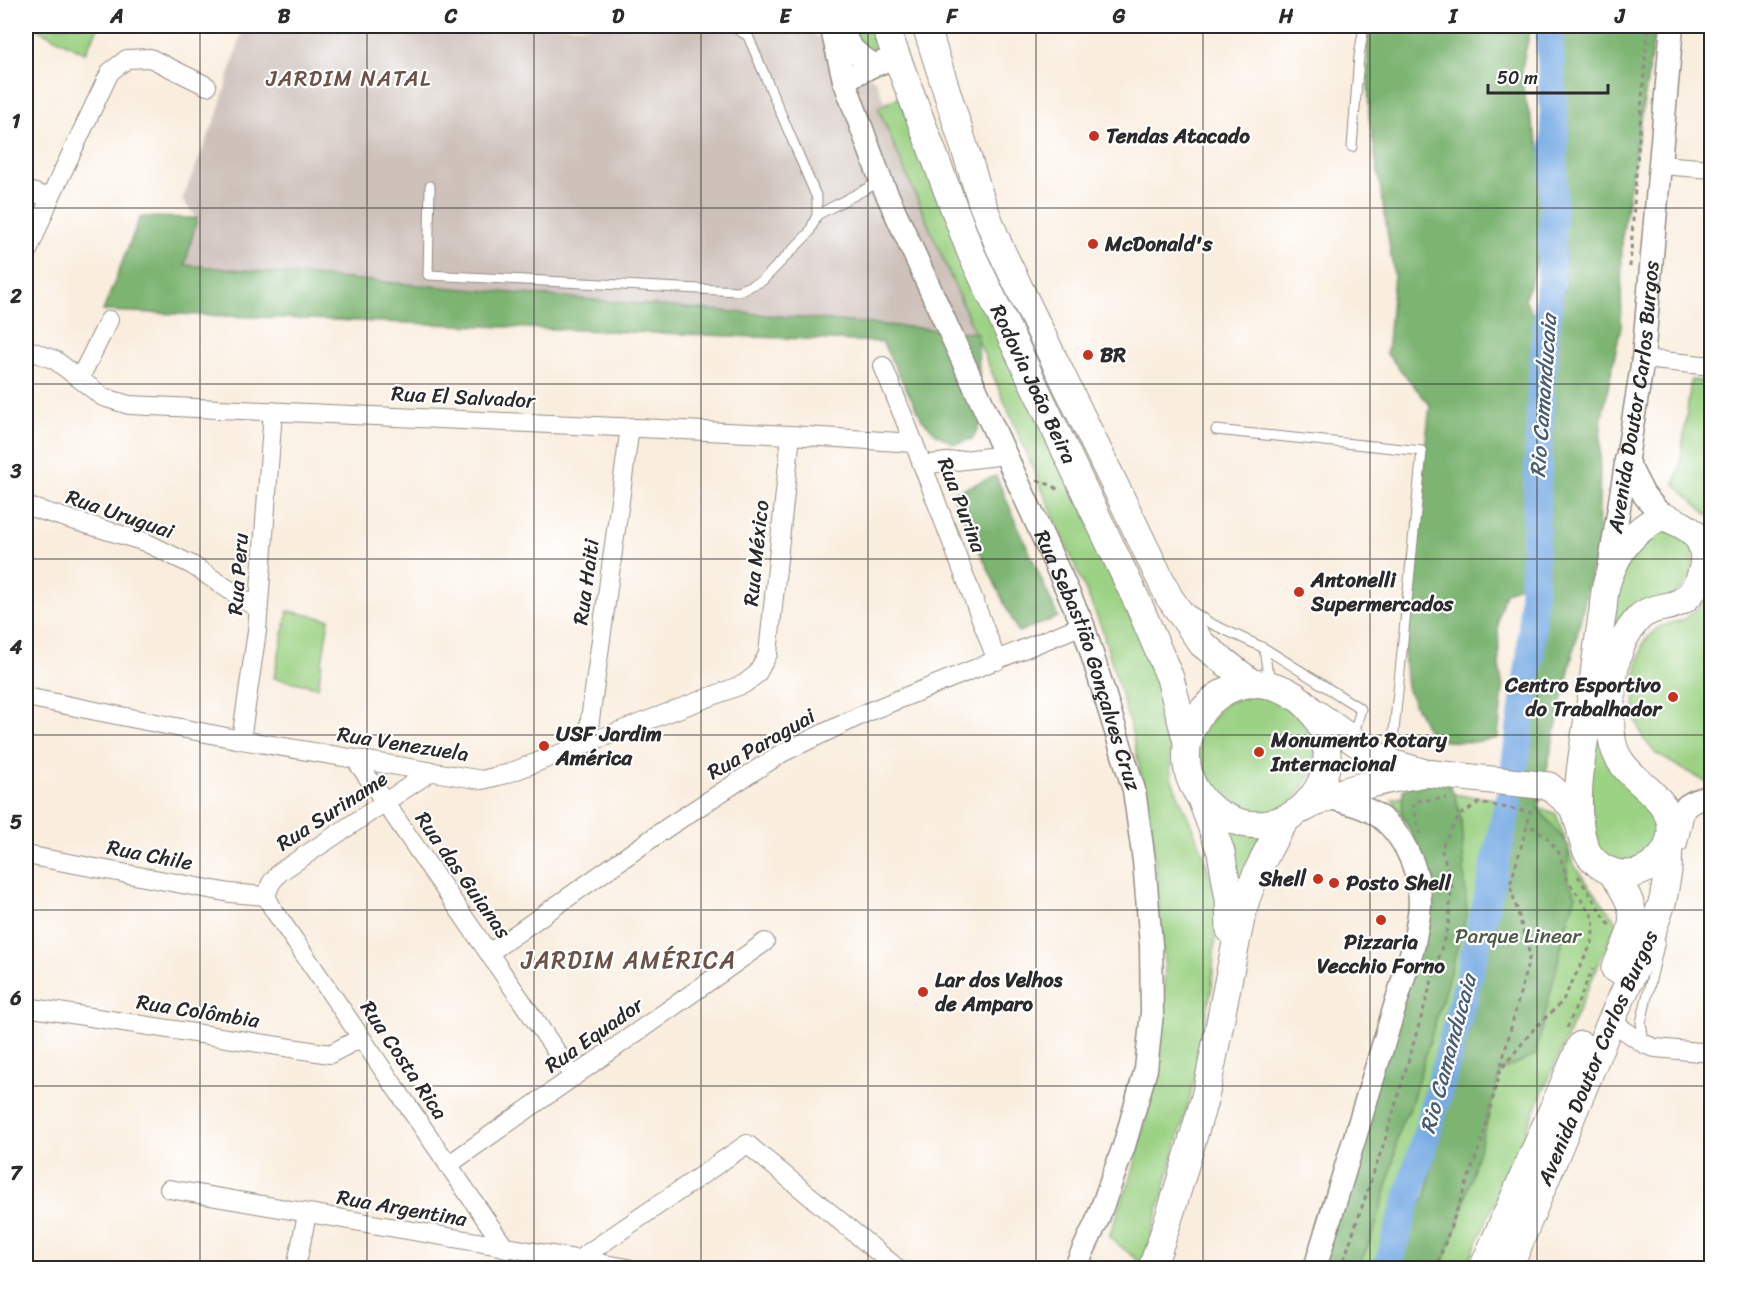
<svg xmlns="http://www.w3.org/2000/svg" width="1737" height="1294" viewBox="0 0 1737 1294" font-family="Sriracha,sans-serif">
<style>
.industrial{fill:#cec1ba}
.green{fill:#9bd283;stroke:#637e57;stroke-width:1.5}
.forest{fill:#7cb471;stroke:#54704e;stroke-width:1.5}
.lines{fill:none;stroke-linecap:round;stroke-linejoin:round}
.river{stroke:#77abe4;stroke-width:28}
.service-casing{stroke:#928c84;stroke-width:11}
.minor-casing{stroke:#928c84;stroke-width:20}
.tertiary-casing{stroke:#928c84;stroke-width:25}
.primary-casing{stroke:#928c84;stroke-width:29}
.path{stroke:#928c84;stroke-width:3;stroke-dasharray:4.5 4.5;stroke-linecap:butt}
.service{stroke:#fff;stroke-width:9}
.minor{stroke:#fff;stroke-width:18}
.tertiary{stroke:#fff;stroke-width:22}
.primary{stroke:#fff;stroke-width:27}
.grid{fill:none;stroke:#2b2b2b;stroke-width:1.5;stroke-opacity:0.55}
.poi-dot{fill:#c8321e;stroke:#fff;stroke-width:2}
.labels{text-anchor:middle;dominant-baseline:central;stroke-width:4.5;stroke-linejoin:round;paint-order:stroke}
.poi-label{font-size:21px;font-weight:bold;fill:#2b2b2b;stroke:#fff;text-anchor:start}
.street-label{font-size:21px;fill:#2b2b2b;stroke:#fff}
.park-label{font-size:21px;fill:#4d5d45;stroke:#fff}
.neighbourhood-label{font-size:22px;letter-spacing:1.5px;fill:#6b5348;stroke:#fff}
.water-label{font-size:22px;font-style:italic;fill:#495e75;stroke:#fff}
.quarter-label{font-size:24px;letter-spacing:1.5px;fill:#6b5348;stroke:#fff}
.neatline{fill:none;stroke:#2b2b2b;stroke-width:2}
.grid-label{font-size:20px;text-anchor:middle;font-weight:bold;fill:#2b2b2b}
</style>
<rect width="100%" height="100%" fill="#fff"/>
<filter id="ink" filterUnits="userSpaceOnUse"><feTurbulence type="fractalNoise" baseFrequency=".0167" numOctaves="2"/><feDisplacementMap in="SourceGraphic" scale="12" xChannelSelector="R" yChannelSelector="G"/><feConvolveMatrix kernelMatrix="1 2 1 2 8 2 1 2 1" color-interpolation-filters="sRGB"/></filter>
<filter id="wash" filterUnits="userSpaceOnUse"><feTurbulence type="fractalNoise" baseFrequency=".008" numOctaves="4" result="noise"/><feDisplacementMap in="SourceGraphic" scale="24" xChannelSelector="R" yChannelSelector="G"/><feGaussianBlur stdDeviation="1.35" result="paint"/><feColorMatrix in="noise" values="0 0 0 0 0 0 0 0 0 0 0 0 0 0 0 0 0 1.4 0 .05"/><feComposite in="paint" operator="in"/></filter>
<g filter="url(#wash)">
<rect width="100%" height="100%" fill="#f9eddd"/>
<path class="industrial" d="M244 26H803L876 81 978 333 185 265 197 218 182 200 217 115Z"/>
<path class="green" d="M31 26H99L85 53Z
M846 26H873L885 58 866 55Z
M898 97 1161 683 1169 733 1171 778 1203 852 1217 903 1212 986 1192 1090 1143 1264 1109 1237 1134 1168 1156 1076 1165 971 1152 829 1132 732 1101 626 878 108Z
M1691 380 1711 382V518L1675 485 1680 465Z
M1661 526 1694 548 1692 576 1681 589 1620 626 1610 765 1660 815V843L1641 862 1617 864 1596 849 1588 779 1617 583 1639 546Z
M1711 596V782L1704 781 1656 754 1643 738 1635 717V677L1643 643 1659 627 1685 619Z
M288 611 329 619 318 687 274 678Z
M1254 695 1278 698 1297 710 1310 729 1316 750 1314 770 1293 802 1272 812 1249 814 1229 809 1200 777 1199 735 1225 703Z
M1428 792 1527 802 1556 814 1575 867 1617 922 1466 1268H1331L1438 878 1392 799Z
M1218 824 1271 830 1234 927Z"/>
<path class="forest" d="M1367 26H1531C1528 44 1521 61 1522 80 1524 105 1535 128 1541 152 1553 194 1541 258 1525 298L1535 320 1557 310 1566 286 1557 26H1656L1622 237 1621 326 1601 422 1598 542 1538 808 1569 846 1567 879 1576 895 1568 920 1535 1056 1501 1070 1459 1221 1441 1268H1387L1394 1237 1426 1196 1445 1099 1488 913 1490 889 1505 842 1501 817 1506 769 1535 699 1537 651 1533 627 1536 603 1527 581 1505 593 1498 617 1499 665 1503 689 1498 738 1474 742 1444 741 1427 730 1407 689 1403 641 1430 405 1387 354 1394 275 1369 116Z
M140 217 197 218 185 265 978 333 980 425 972 439 955 444 936 434 922 419 882 342 103 311Z
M996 476 1058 617 1018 632 952 493Z
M1441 771 1454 793 1461 818 1467 915 1409 1111C1397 1124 1397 1146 1393 1163 1384 1199 1375 1236 1357 1268H1309L1416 914 1413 839 1402 814 1403 790Z"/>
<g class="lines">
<path class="river" d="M1515 765 1531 651 1541 389 1551 274 1555 134 1549 26
M1387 1268C1434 1115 1477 960 1508 802"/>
</g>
</g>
<g filter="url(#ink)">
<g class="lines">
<defs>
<path id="service" d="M1352 147 1359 56 1364 26
M430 186 428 275 738 291 762 281 809 233 817 215V198L748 36 733 27 720 26
M817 215 881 181
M1216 430 1422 451 1391 761
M1188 609 1210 623 1264 648 1361 709 1353 737
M1264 648 1267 669 1275 682
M1682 846 1690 810
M1644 1042 1641 1023 1660 941"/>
<path id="minor" d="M1660 165 1712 169
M26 190 50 198
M26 256 50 198 110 72 127 59 150 58 207 86
M26 349 55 360 103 397 129 405 791 435 914 443
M1643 359 1712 366
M883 366 914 443 997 661
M80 378 109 320
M922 465 1006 455
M26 506 145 542 192 565 258 609
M26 697 241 740 482 780 506 774 744 684 757 674 768 654 791 435
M241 740 257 631 273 411
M587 742 630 427
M355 759 574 1077
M26 855 230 893 266 896
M266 896 273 909 506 1249
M266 896 271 883 280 872 432 771
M489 953 668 827 782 753 870 711 1083 625
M26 1007 330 1054 361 1038
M1611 1021 1644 1044 1655 1048 1712 1053
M448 1165 765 942
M169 1189 628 1268
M578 1260 747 1144 897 1268
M296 1268 307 1214"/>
<g id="tertiary">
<path id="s1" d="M831 26 844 80 881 181 1083 625 1134 790 1144 861 1151 945 1152 1013 1146 1069 1124 1146 1097 1221 1075 1268"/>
<path d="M843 26C845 46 856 54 874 65"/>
<path d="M844 80 874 65 896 58"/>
<path d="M1626 460 1644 495 1662 516"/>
<path id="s2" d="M1609 569 1643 359 1672 26"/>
<path d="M1671 826C1683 806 1689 801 1712 796"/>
<path d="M1315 1268 1414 944C1416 930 1420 915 1420 902 1420 868 1401 827 1370 811 1356 804 1341 801 1326 797"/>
</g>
<g id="primary">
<path id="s3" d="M885 26 971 253 1138 603 1170 678 1187 742"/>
<path d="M926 26 982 203 999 246 1169 597 1202 644 1253 684"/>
<path d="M1662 516C1674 521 1689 526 1697 537 1711 556 1701 588 1682 601 1667 610 1650 605 1637 620 1618 641 1613 668 1612 695 1611 716 1608 739 1618 757 1633 785 1673 797 1671 833 1670 841 1666 851 1661 857 1652 867 1639 875 1625 874 1607 874 1589 861 1584 844 1569 797 1588 731 1593 682 1596 658 1599 634 1603 610 1604 600 1604 589 1608 579 1619 548 1633 531 1662 516Z"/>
<path d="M1314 712 1362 747 1391 763 1425 773 1549 786 1570 804 1576 813 1579 824"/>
<path d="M1201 799 1221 852 1229 899 1230 930"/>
<path d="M1303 809C1339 789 1380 781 1420 774"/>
<path d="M1611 872C1643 913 1635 924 1615 969"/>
<path d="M1152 1268C1166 1228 1179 1187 1191 1145 1196 1126 1203 1107 1207 1088 1217 1041 1225 994 1235 948 1238 933 1241 917 1245 903 1251 883 1276 830 1289 817 1293 814 1297 812 1301 809 1317 794 1328 775 1327 753 1327 705 1272 668 1228 690 1173 718 1171 796 1231 819 1242 824 1255 826 1267 824 1275 823 1282 819 1289 817"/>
<path d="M1483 1268 1581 1045"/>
<path id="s4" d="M1509 1268 1611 1021 1653 929 1663 900 1668 871 1669 843"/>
</g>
</defs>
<use href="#service" class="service-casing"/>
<use href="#minor" class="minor-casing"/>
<use href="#tertiary" class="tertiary-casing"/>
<use href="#primary" class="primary-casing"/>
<path class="path" d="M1630 267 1636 174 1648 26
M1037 480 1053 486 1061 492
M1420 834 1413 806 1416 801 1447 798
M1578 876 1610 926
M1567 1028 1593 968
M1503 1067 1533 1030 1562 1002 1592 943 1594 919 1567 879 1559 853 1545 835 1527 824
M1341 1268 1386 1137 1448 926 1452 883 1441 848 1460 815 1479 803 1531 812 1510 885 1530 955 1481 1143 1436 1268"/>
<use href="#service" class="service"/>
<use href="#minor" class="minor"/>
<use href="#tertiary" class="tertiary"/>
<use href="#primary" class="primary"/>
</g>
</g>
<path class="grid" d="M200 26V1268M367 26V1268M534 26V1268M701 26V1268M868 26V1268M1036 26V1268M1203 26V1268M1370 26V1268M1537 26V1268M26 208H1712M26 384H1712M26 559H1712M26 735H1712M26 910H1712M26 1086H1712"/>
<g class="poi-dot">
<circle cx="1094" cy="136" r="6"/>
<circle cx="1093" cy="244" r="6"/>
<circle cx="1088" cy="355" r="6"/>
<circle cx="1299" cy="592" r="6"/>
<circle cx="1673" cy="697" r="6"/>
<circle cx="544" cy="746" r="6"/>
<circle cx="1259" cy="752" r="6"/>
<circle cx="1318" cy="879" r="6"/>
<circle cx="1334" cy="883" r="6"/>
<circle cx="1381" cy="920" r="6"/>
<circle cx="923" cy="992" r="6"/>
</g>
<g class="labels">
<g class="poi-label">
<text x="1106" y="136">Tendas Atacado</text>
<text x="1105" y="244">McDonald's</text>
<text x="1100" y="355">BR</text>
<text x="1311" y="580">Antonelli<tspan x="1311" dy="24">Supermercados</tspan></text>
<text x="1661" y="685" text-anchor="end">Centro Esportivo<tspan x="1661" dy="24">do Trabalhador</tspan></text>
<text x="556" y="734">USF Jardim<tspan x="556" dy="24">América</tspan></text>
<text x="1271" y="740">Monumento Rotary<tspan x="1271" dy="24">Internacional</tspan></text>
<text x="1306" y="879" text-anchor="end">Shell</text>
<text x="1346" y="883">Posto Shell</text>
<text x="1381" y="942" text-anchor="middle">Pizzaria<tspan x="1381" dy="24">Vecchio Forno</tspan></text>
<text x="935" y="980">Lar dos Velhos<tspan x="935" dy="24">de Amparo</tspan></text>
</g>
<g class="street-label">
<text stroke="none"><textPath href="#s3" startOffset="388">Rodovia João Beira</textPath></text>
<text transform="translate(463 397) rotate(3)">Rua El Salvador</text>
<text stroke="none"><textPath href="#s2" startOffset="174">Avenida Doutor Carlos Burgos</textPath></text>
<text transform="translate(962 505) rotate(69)">Rua Purina</text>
<text transform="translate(120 514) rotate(19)">Rua Uruguai</text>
<text transform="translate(756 553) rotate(-84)">Rua México</text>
<text transform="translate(238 574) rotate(-86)">Rua Peru</text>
<text transform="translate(586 582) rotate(-82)">Rua Haiti</text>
<text stroke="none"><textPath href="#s1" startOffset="686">Rua Sebastião Gonçalves Cruz</textPath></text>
<text transform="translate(403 744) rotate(9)">Rua Venezuela</text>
<text transform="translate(761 744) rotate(-30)">Rua Paraguai</text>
<text transform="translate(332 811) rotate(-33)">Rua Suriname</text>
<text transform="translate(150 855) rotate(11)">Rua Chile</text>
<text transform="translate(463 875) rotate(55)">Rua das Guianas</text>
<text transform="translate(198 1011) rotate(9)">Rua Colômbia</text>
<text transform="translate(594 1035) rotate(-35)">Rua Equador</text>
<text stroke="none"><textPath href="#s4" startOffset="228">Avenida Doutor Carlos Burgos</textPath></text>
<text transform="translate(404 1060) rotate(56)">Rua Costa Rica</text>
<text transform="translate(402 1208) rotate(10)">Rua Argentina</text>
</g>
<g class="park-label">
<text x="1518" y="936">Parque Linear</text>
</g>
<g class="neighbourhood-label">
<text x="349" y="78">JARDIM NATAL</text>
</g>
<g class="water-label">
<text transform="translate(1543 396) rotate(-86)">Rio Camanducaia</text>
<text transform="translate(1448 1054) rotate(-75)">Rio Camanducaia</text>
</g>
<g class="quarter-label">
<text x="629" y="960">JARDIM AMÉRICA</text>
</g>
</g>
<rect width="1737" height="1294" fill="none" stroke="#fff" stroke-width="66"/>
<path d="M1488 84v9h120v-9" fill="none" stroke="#2b2b2b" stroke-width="3"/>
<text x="1497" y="84" font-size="18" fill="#2b2b2b" stroke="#ffffff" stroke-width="4.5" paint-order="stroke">50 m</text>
<rect x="33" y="33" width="1671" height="1228" class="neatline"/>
<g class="grid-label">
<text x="117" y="23">A</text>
<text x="284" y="23">B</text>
<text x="451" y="23">C</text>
<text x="618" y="23">D</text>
<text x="785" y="23">E</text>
<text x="952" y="23">F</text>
<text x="1119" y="23">G</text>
<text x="1286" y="23">H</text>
<text x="1453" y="23">I</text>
<text x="1620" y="23">J</text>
<text x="16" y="128">1</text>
<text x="16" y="303">2</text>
<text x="16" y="478">3</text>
<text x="16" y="654">4</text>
<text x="16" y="829">5</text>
<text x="16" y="1005">6</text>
<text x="16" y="1180">7</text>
</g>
</svg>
